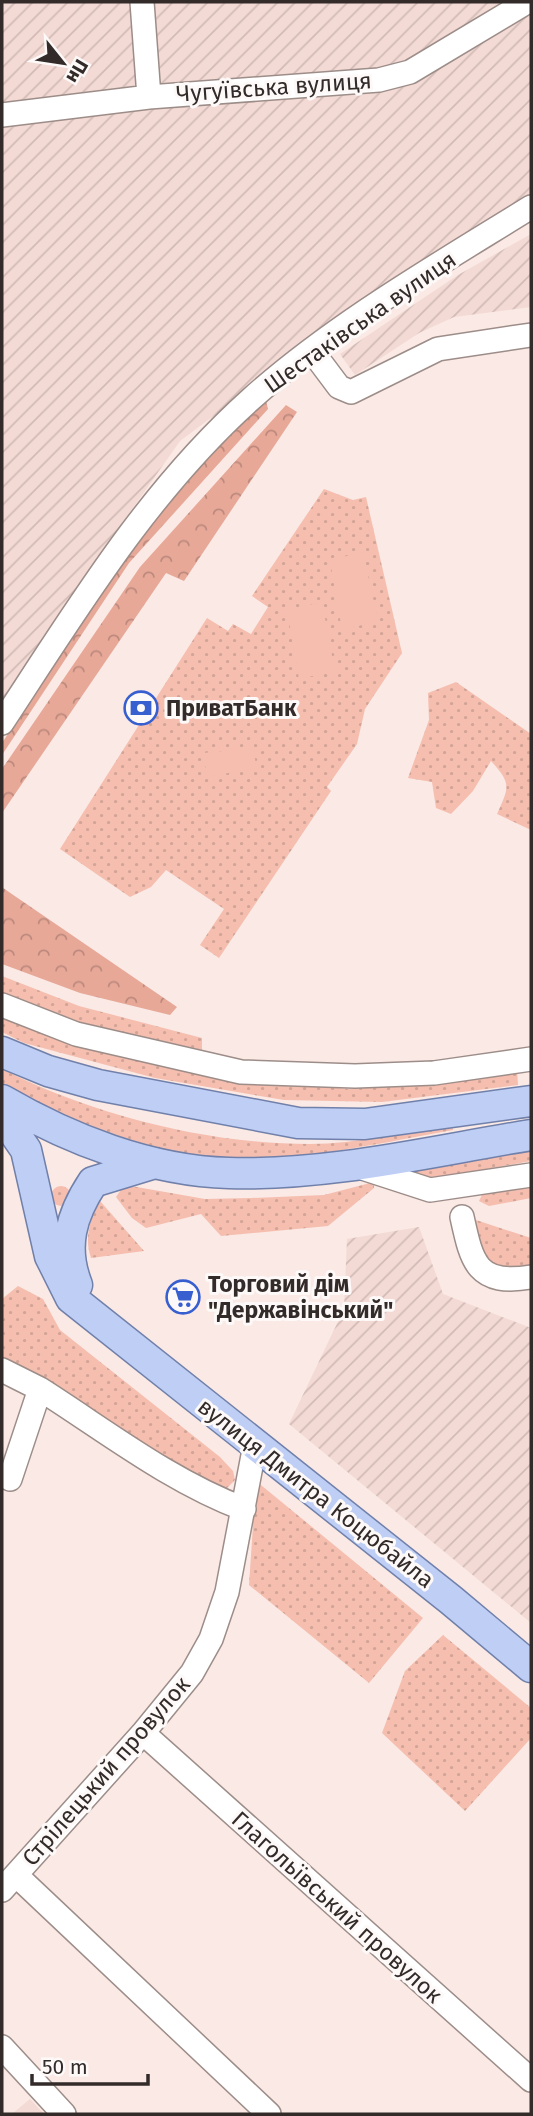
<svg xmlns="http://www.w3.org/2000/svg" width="533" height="2116" viewBox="0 0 533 2116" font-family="'Fira Sans',sans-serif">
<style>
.built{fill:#f4dad4}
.industrial{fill:url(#industrial-furrows)}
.green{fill:url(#green-dots)}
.forest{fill:url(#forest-crowns)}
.pitch{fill:#f5beaf}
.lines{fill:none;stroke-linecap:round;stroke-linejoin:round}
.minor-casing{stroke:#9d8d89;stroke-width:26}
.major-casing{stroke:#7080aa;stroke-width:33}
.minor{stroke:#fff;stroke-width:23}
.major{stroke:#becef5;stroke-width:30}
.labels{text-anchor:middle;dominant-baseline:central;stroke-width:6;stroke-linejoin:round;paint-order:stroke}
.street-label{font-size:23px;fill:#322b29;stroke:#fdf9f8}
.poi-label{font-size:23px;font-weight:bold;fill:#322b29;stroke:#fdf9f8;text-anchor:start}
</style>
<defs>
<pattern id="industrial-furrows" width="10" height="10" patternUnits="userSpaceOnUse" patternTransform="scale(1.75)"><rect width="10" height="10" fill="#f4dad4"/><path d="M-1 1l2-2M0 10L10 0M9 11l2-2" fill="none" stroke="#d2bbb6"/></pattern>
<pattern id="green-dots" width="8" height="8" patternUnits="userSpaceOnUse" patternTransform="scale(1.75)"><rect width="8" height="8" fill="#f5beaf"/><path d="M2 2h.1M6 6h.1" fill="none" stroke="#d2a397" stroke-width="1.8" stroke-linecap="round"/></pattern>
<pattern id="forest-crowns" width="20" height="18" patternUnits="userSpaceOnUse" patternTransform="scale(1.75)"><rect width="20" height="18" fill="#e7a898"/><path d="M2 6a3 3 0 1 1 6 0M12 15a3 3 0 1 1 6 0" fill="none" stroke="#bc897c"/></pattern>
</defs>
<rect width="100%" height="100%" fill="#fae9e4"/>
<path class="built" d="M30 2099 44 2114H12Z"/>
<path class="industrial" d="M2 2H531V199L348 315 180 441 105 548 2 709Z
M531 234V307L454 317 419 333 355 375 340 354 458 275Z
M419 1227 443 1294 531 1328V1623L289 1424 344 1309 347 1239Z"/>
<path class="green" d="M324 489 353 500 366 497 402 653 365 709 357 744 327 787 331 791 219 958 200 945 224 909 166 870 151 887 130 897 60 849 207 618 228 631 233 624 251 634 268 607 252 596Z
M456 682 531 734V830L497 814C509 787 512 784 491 761L473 791 451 814 436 808 432 782 408 778 429 720 428 693Z
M2 976 79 1006 202 1038V1050L79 1022 2 993Z
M2 1012 237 1079 349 1089 431 1083 517 1069 518 1085 382 1102 284 1100 155 1078 24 1043 2 1032Z
M2 1069C93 1115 207 1144 310 1144 357 1144 405 1132 452 1124L453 1130C342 1150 222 1180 112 1139 74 1125 38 1103 2 1085Z
M531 1151V1161L426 1180 396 1171Z
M374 1182V1188L328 1226 221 1236 201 1214 146 1228 132 1218 116 1197 123 1187 131 1186 205 1199 251 1198 324 1195Z
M531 1184V1198L489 1206 479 1201 483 1193Z
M51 1196a10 10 0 1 1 20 0a10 10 0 1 1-20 0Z
M100 1201 144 1251 91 1258C84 1238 90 1219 100 1201Z
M476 1220 531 1238V1265C493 1269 475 1264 476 1220Z
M18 1286 43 1299 60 1330 220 1457 233 1471 235 1480 226 1489 207 1485 2 1364V1299Z
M256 1481 423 1618 369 1683 249 1585Z
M443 1635 531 1708V1738L465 1811 382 1733 405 1671Z"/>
<path class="forest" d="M266 401 268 409 129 563 2 755V743L121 562 202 459Z
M286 405 297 412 184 581 166 573 2 813V769L140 567Z
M2 887 6 890 177 1007 170 1015 80 993 2 964Z"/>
<path class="pitch" d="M363 552 378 621 342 630 330 560Z
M322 602 335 671 299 679 287 610Z
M254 748 256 768 207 777 203 753Z"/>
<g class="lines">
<defs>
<path id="minor" d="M142 2 149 97
M2 115 149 97 379 80 410 72 527 2
M312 351 339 387 351 392 438 349 531 335
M2 723C77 609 148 491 251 399 335 324 436 266 531 207
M2 1005 76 1034 241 1072 355 1076 434 1073 531 1059
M353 1165 430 1190 531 1175
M462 1217C472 1263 477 1286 531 1277
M2 1370 40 1389 10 1479
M40 1389C106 1431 170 1481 244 1509
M143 1733 531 2080
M16 1875 269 2114
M2 1890 143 1733 192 1673 211 1639 227 1592 255 1445
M2 2047 64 2114"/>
<path id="major" d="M2 1052 48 1071 98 1085 298 1123 365 1124 531 1101
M2 1100C69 1139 150 1171 229 1173 330 1176 432 1151 531 1135
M2 1115 26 1150 50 1256 71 1298 451 1600 531 1667
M77 1285C62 1247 71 1215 93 1182L155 1163"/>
</defs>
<use href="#minor" class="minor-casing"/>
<use href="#major" class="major-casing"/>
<use href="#minor" class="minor"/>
<use href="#major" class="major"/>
</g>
<defs>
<symbol id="bank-ring" viewBox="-11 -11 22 22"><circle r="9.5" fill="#fdf9f8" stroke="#385fcf" stroke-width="1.5"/><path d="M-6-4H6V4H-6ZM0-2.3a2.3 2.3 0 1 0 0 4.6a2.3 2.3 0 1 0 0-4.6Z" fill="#385fcf"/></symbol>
<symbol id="supermarket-ring" viewBox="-11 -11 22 22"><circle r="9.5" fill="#fdf9f8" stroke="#385fcf" stroke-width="1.5"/><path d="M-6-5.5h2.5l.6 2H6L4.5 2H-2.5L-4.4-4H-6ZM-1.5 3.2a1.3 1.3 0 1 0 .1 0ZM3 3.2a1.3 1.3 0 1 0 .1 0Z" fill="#385fcf"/></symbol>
</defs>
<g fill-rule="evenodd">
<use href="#bank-ring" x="122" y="689" width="38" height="38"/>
<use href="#supermarket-ring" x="164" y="1278" width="38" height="38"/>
</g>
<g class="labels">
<g class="street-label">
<text transform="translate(274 87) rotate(-4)">Чугуївська вулиця</text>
<text transform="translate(360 322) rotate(-35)">Шестаківська вулиця</text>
<text transform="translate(316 1493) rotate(38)">вулиця Дмитра Коцюбайла</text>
<text transform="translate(106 1771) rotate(-49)">Стрілецький провулок</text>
<text transform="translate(337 1907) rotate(42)">Глагольївський провулок</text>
</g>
<g class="poi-label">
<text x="166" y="708">ПриватБанк</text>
<text x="208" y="1284">Торговий дім<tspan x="208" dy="26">"Державінський"</tspan></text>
</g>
</g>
<rect width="533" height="2116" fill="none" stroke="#322b29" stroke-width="7"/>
<g transform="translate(63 63) rotate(120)" stroke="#fdf9f8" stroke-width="5" paint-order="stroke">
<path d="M0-5L12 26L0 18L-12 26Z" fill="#322b29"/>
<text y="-10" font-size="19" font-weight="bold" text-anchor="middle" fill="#322b29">Пн</text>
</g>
<path d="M32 2074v10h116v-10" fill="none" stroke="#322b29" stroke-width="3.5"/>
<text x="42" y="2074" font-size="21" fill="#322b29" stroke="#fdf9f8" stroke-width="5" paint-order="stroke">50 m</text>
</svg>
